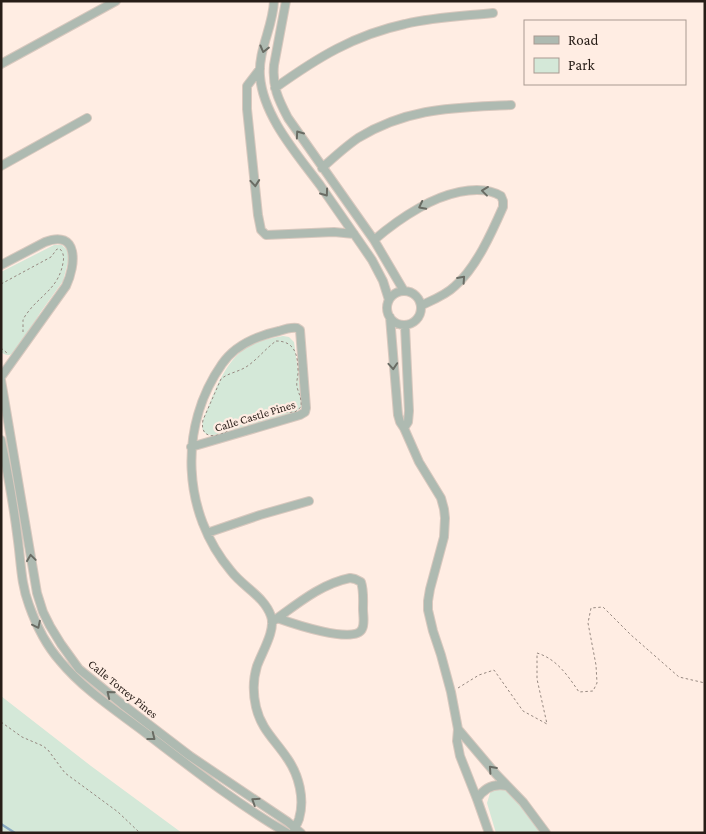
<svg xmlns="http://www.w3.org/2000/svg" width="706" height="834" viewBox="0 0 706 834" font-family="'Crimson Pro',serif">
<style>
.green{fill:#d4e8d8}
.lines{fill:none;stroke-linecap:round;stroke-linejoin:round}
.stream{stroke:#88aac2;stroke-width:2.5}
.minor-casing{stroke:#d8c8be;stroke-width:10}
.path{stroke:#968880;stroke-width:1;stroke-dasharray:2.5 2.5;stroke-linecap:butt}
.minor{stroke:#aebab1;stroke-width:8}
.oneway{stroke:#6a6c64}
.labels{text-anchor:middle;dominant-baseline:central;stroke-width:4.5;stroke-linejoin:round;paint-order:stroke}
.street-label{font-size:12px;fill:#271d17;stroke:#ffede3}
</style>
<rect width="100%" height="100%" fill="#ffede3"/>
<path class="green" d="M54 245H62L67 250 69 258 63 281 40 313 17 351C11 355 7 357 1 352V272Z
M283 336 289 337 294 342 302 399 301 407 295 412 214 435C203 435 201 431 203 420 215 391 225 356 256 342 265 339 274 338 283 336Z
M1 696 91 766 182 833H1Z
M502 788 510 791 543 833H496L487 803 490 793 495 789Z"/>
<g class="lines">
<path class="stream" d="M1 824 15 833"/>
<defs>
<path id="minor" d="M274 1C273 27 258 50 260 76 263 116 297 154 320 185 337 210 355 235 372 260L383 281 389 300
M286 1 274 65C272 86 278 99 288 118L374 240 404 291
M1 64 116 1
M260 69 247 86V109L258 215 261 230 266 235 334 232 354 234
M275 88C317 58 354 35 405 24 434 17 464 16 493 13
M1 166 87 118
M322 168C334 157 345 147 358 138 409 107 454 108 511 105
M374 240C388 228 403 217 419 208 441 195 478 182 501 196L503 201V207C492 232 476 268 455 286 446 295 433 300 422 305
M1 265 45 242C79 229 76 265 66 286L1 377
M387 308a17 17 0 1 1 34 0a17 17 0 1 1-34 0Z
M390 317 398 415 400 422 404 428 419 462 441 498 444 509 445 518 444 537 430 589 428 601V610L433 631 441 655 451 692 458 729 457 741 460 756 477 799 489 833
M1 380 37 593 43 612 50 626 61 644 79 669 122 704 190 756 288 822 301 833
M404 428 408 422 409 411 405 326
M1 440C8 474 14 508 18 541 21 563 21 584 29 605 36 625 46 645 60 661 84 690 117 711 147 734 193 769 237 804 287 833
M191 447 300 415 305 412 306 408 300 330 297 328C291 327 285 329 279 331 256 336 235 345 222 364 178 427 182 513 231 571 243 587 264 596 271 616 276 630 262 652 257 666 253 679 253 694 256 707 261 729 275 740 287 758 299 775 305 799 299 819 297 824 295 828 293 833
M207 533 260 515 309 501
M272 622C296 605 320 584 350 578L355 579 361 582C364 591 363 601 363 609 363 615 365 624 362 629 355 645 291 623 277 618
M458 729 496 774 523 802 546 833
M477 799C484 788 494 783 507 786"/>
</defs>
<use href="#minor" class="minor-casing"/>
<path class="path" d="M1 284 51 257 57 249H60C64 253 64 258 63 263 59 285 46 292 32 307 29 311 25 315 23 320 23 323 23 328 23 332
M276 341C295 341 298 355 298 372 298 377 296 382 297 387 299 395 302 398 301 407L295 412H292C281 413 268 412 256 414 251 415 246 417 242 420 237 423 234 427 229 430 218 438 199 440 203 420L221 379C228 373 238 372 246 367 257 360 265 349 276 341Z
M1 348 7 353 8 352
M458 688 479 675 494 670 523 711 547 724 537 679V653C557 659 568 676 579 692L593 691 597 683 596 665 588 623 591 608 603 607 631 635 679 677 705 683
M1 722 22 737 43 746 48 750 65 773 118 812 140 833"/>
<use href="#minor" class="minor"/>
</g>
<defs><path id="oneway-chevron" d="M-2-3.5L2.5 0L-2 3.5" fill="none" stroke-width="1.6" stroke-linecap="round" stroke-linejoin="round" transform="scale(1.25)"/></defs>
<g class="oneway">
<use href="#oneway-chevron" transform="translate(264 49) rotate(104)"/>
<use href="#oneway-chevron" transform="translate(299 134) rotate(-125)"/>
<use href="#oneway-chevron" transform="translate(255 183) rotate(85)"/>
<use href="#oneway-chevron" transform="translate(485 191) rotate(-173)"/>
<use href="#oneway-chevron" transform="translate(325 193) rotate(54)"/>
<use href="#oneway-chevron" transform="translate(422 206) rotate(153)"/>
<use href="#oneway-chevron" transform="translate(462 279) rotate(-48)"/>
<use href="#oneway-chevron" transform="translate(393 366) rotate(86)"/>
<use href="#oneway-chevron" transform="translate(31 558) rotate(-98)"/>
<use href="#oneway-chevron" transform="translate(37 625) rotate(64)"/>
<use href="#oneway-chevron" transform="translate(110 694) rotate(-141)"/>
<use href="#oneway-chevron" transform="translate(152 737) rotate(38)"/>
<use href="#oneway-chevron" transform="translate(492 769) rotate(-132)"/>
<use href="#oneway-chevron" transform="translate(255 801) rotate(-147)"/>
</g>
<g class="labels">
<g class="street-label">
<text transform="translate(255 416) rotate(-17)">Calle Castle Pines</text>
<text transform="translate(123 689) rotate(39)">Calle Torrey Pines</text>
</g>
</g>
<rect width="706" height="834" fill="none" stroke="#271d17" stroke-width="5"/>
<rect x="524" y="20" width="162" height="65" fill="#ffede3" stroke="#a99a91"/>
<rect x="534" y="36" width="25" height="8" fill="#aebab1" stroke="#a99a91"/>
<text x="568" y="45" font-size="15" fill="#271d17">Road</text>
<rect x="534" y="58" width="25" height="15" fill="#d4e8d8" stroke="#a99a91"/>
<text x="568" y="70" font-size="15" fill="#271d17">Park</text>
</svg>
